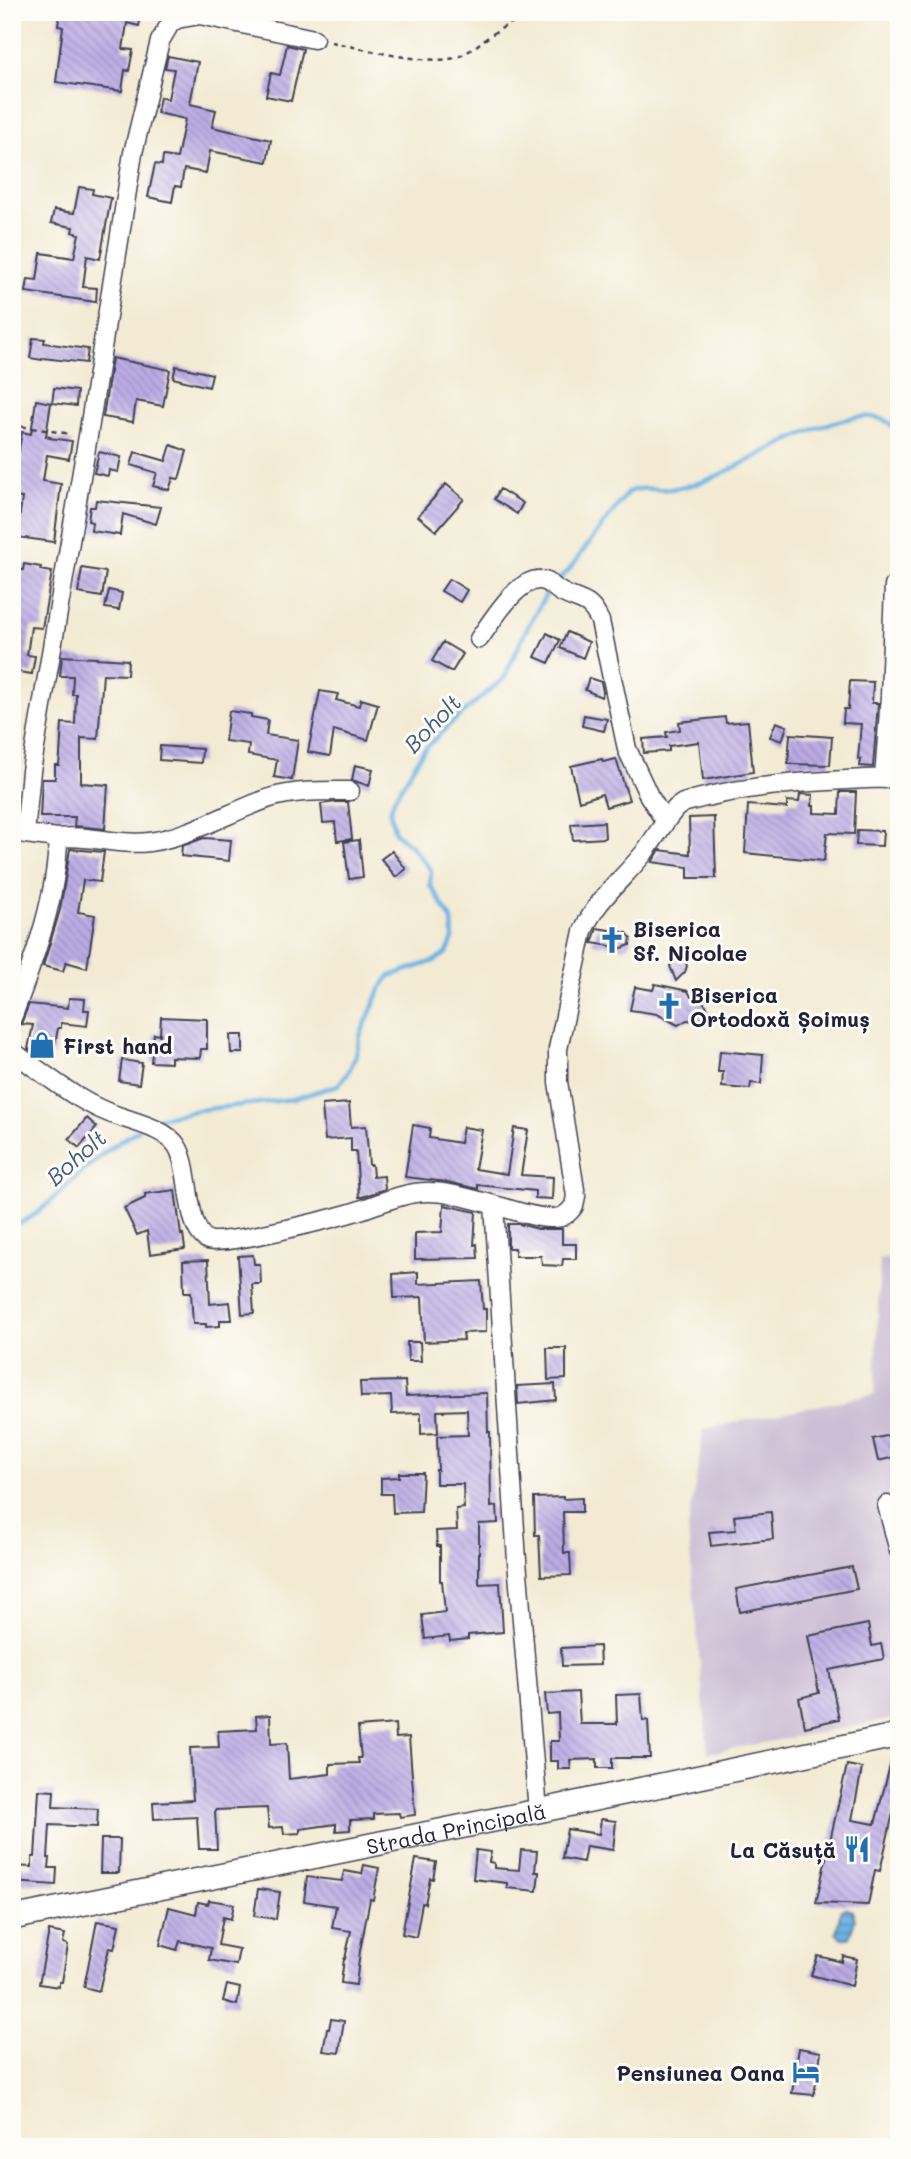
<svg xmlns="http://www.w3.org/2000/svg" width="911" height="2159" viewBox="0 0 911 2159" font-family="Mali,sans-serif">
<style>
.industrial{fill:#ccbed4}
.water{fill:url(#water-rules);stroke:#486a8f;stroke-width:2}
.lines{fill:none;stroke-linecap:round;stroke-linejoin:round}
.stream{stroke:#6db2e3;stroke-width:4.5}
.building{fill:url(#building-back-hatch)}
.minor-casing{stroke:#414052;stroke-width:21}
.major-casing{stroke:#414052;stroke-width:26}
.path{stroke:#414052;stroke-width:2.5;stroke-dasharray:5 5;stroke-linecap:butt}
.minor{stroke:#fff;stroke-width:18}
.major{stroke:#fff;stroke-width:23}
.labels{text-anchor:middle;dominant-baseline:central;stroke-width:6;stroke-linejoin:round;paint-order:stroke}
.poi-label{font-size:21px;font-weight:bold;fill:#22223b;stroke:#fdfcf7;text-anchor:start}
.street-label{font-size:21px;fill:#22223b;stroke:#fdfcf7}
.water-label{font-size:23px;font-style:italic;fill:#405c7e;stroke:#fdfcf7}
</style>
<defs>
<pattern id="water-rules" width="6" height="5" patternUnits="userSpaceOnUse" patternTransform="scale(1.75)"><rect width="6" height="5" fill="#6db2e3"/><path d="M0 2.5h6" fill="none" stroke="#5990b9"/></pattern>
<pattern id="building-back-hatch" width="6" height="6" patternUnits="userSpaceOnUse" patternTransform="scale(1.75)"><rect width="6" height="6" fill="#bcace5"/><path d="M-1 5l2 2M0 0l6 6M5-1l2 2" fill="none" stroke="#988cbb"/></pattern>
</defs>
<rect width="100%" height="100%" fill="#fdfcf7"/>
<filter id="ink" filterUnits="userSpaceOnUse"><feTurbulence type="fractalNoise" baseFrequency=".0143" numOctaves="2"/><feDisplacementMap in="SourceGraphic" scale="14" xChannelSelector="R" yChannelSelector="G"/><feConvolveMatrix kernelMatrix="1 2 1 2 8 2 1 2 1" color-interpolation-filters="sRGB"/></filter>
<filter id="wash" filterUnits="userSpaceOnUse"><feTurbulence type="fractalNoise" baseFrequency=".00686" numOctaves="4" result="noise"/><feDisplacementMap in="SourceGraphic" scale="28" xChannelSelector="R" yChannelSelector="G"/><feGaussianBlur stdDeviation="1.57" result="paint"/><feColorMatrix in="noise" values="0 0 0 0 0 0 0 0 0 0 0 0 0 0 0 0 0 1.4 0 .05"/><feComposite in="paint" operator="in"/></filter>
<g filter="url(#wash)">
<rect width="100%" height="100%" fill="#f2ead2"/>
<path class="industrial" d="M880 1259H899V1718L708 1753 688 1530 704 1429 875 1394Z"/>
<path class="water" d="M846 1908 852 1911 855 1920 849 1938H841L836 1933 841 1911Z"/>
<g class="lines">
<path class="stream" d="M555 583 568 571 628 492C642 486 656 490 670 489 681 488 692 485 702 482 745 468 846 397 888 422 892 425 896 431 899 434
M152 1122 158 1118 199 1110 293 1099 338 1085 348 1073 356 1055 360 1036 381 988 390 976 434 961 447 953 453 939 452 920 430 885 431 870 410 845 395 833 390 812 394 799 423 751 450 724 504 678 526 630 549 589
M12 1226C38 1218 53 1198 73 1180 93 1161 114 1144 138 1130"/>
</g>
<g id="blocks">
<path class="building" d="M60 12H142L139 26 127 23 123 49 133 50 129 71 125 70 122 91 56 82 63 27 58 26Z
M287 45 303 49 291 101 266 96 271 73 280 75Z
M168 56 198 62 190 104 216 110 212 127 271 140 267 162 210 151 206 173 184 169 181 187 175 186 172 202 148 197 155 164 162 165 163 156 177 158 185 119 157 113 160 97 168 99 174 69 165 68Z
M79 187 93 189 92 194 111 198 100 259 87 256 83 287 97 288 96 302 26 292 28 279 37 280 41 253 74 258 79 234 72 232 73 227 51 223 54 210 74 213Z
M33 338 45 339 44 343 88 349 86 363 43 358 42 360 30 358Z
M112 358 170 370 163 406 136 401 133 422 103 417Z
M176 366 212 374 209 387 173 378Z
M54 388 77 391 76 406 52 403Z
M36 400 51 403 46 436 50 437 49 438 72 441 69 459 47 455 43 481 61 484 54 542 17 537 22 498 12 497V489L22 432 31 434Z
M171 445 187 451 179 479 173 478 169 490 153 486 157 473 131 465 135 452 166 461Z
M99 452 121 457 118 472 109 470 108 476 94 473Z
M446 484 464 499 436 531 418 516Z
M500 489 523 503 517 514 494 499Z
M96 500 142 505 161 507 156 524 123 514 120 535 91 531 92 522 88 521 90 507H95Z
M24 564 41 567 40 570 52 572 42 628 31 627 27 655 35 656 32 674 12 671V569L23 570Z
M82 568 106 572 102 597 78 593Z
M449 579 467 590 460 602 441 591Z
M109 590 122 593 119 610 105 608Z
M567 632 589 642 583 658 560 648Z
M547 633 560 640 549 663 535 657Z
M443 642 463 654 452 672 432 661Z
M62 656 128 660 127 675 103 674 98 739 81 738V783L108 785 105 829 74 826 75 817H40L42 779H55V765H59L60 755 62 723 75 724 76 694H72L73 676H60Z
M589 678 601 682 603 692 601 697 585 690Z
M850 681 873 682 872 703H878L873 767 860 766 861 759H858L861 724 843 723 844 709H848Z
M320 691 338 694 336 700 359 706 361 699 378 704 368 740 334 730 330 756 308 752Z
M229 711 251 714V717L268 720 266 735 298 740 292 780 274 777 277 760 248 755 249 744 225 741Z
M584 715 607 719 604 731 582 726Z
M725 717 726 723 748 721 753 772 703 780 699 742 669 746V751L644 753 643 739 667 737 666 732 680 730 679 722Z
M776 722 787 726 782 741 770 737Z
M790 734 832 737 830 765 788 764Z
M160 746 202 749 201 763 159 760Z
M602 759 603 762 616 759 629 800 606 807 602 794 579 801 571 766Z
M355 765 373 769 369 786 352 780Z
M840 792H856L854 834 827 833 824 861 745 853 748 805 787 808V801L799 802 800 794 813 795 812 806H814V813L839 814Z
M336 802H348L352 839 337 841 335 822 323 823 321 804Z
M714 817 716 878H688V867L652 862 660 850 690 854 689 818Z
M604 822 605 838 573 840 571 824Z
M857 830 883 831 882 846 856 845Z
M204 838 231 840 229 861 181 856 182 846Z
M359 840 363 877 349 879 344 842Z
M70 849 104 852 100 882 83 880 78 912 95 915 87 968 66 962 63 971 43 966 60 910Z
M392 851 406 869 396 877 381 859Z
M597 928 627 933 631 938 630 945 623 948 592 943Z
M678 958 685 961 687 966 685 972 676 981 670 966 673 961Z
M655 984 688 991 691 997 700 999 706 1005 708 1010 707 1015 697 1021 687 1020 678 1025 657 1014 630 1010 635 987 653 990Z
M69 998 85 999 84 1010H89L87 1026 61 1023V1028H58L53 1055 28 1049 33 1025 21 1024 29 1004 68 1008Z
M161 1017 207 1019V1049H201L200 1058 171 1057V1063L151 1062 154 1034 160 1035Z
M230 1035H243V1053H231Z
M720 1051 763 1055 761 1084 751 1083 750 1089 722 1087 723 1072H718Z
M122 1060 142 1063 139 1084 119 1081Z
M349 1103 351 1127 366 1126 369 1165H372L373 1177 384 1176 385 1189 362 1197H359L356 1151H351V1138L325 1140 322 1105Z
M87 1118 97 1127 79 1148 69 1139Z
M413 1125 430 1128 429 1138 460 1143 463 1127 482 1130 475 1169 507 1174 514 1128 528 1130 521 1175 553 1177 552 1199 535 1198V1191L478 1185V1189L447 1182 405 1177Z
M175 1190 181 1235 183 1234 185 1249 150 1254 147 1231 137 1235 124 1208 145 1198V1194Z
M444 1205 476 1212 474 1245 477 1244 478 1258 415 1259V1233L442 1232Z
M508 1224H519L538 1229H562V1244H576V1259H563L562 1266 542 1265 541 1256H515V1248H508Z
M253 1255 254 1264H260L261 1284H252L254 1313 242 1314 238 1256Z
M208 1260 210 1304 230 1302 232 1320H220V1326L206 1327V1324H193L191 1292H184L183 1261Z
M418 1272V1284L481 1281 483 1309H486V1332L463 1333 464 1340 424 1342 422 1297 394 1298 393 1274Z
M407 1342H420L421 1361H408Z
M547 1348H566V1379L548 1380Z
M405 1381 406 1396 487 1393 488 1432H490L491 1507 497 1506 498 1523 479 1524V1584L500 1583 503 1632 468 1635V1639L450 1641 449 1636 425 1639 422 1615 445 1612 442 1581H440V1546H437L436 1531 457 1530 456 1509 464 1508 463 1484H436V1470H438L437 1436 468 1435 467 1410 437 1411 438 1433 421 1434V1413L392 1414 391 1396 361 1397 360 1382Z
M555 1384 556 1400 518 1404 517 1386Z
M899 1433V1456L878 1461 873 1439Z
M399 1473H423L421 1512 393 1513 392 1494H381V1478L399 1477Z
M563 1497V1499L582 1498V1512H563L564 1553H570L571 1575 541 1576 539 1535H535L534 1498Z
M771 1512 773 1539 711 1546 709 1532 736 1530 734 1516Z
M852 1567 857 1589 740 1612 736 1589Z
M868 1624 872 1646 881 1644 884 1659 829 1670 839 1719 805 1727 799 1698 819 1693 808 1636Z
M599 1646 600 1665 562 1666 561 1648Z
M578 1692 580 1724H617L616 1695 641 1694 643 1721 648 1720 650 1758H612V1768H597V1759L570 1760 571 1769H558V1761H550V1741H559L558 1713 547 1714 545 1694Z
M270 1715 271 1744 287 1743 289 1779 330 1774V1764L359 1763 358 1758H361L358 1727 395 1724 396 1738 409 1737 415 1815 400 1817 399 1813 374 1814V1819L350 1820V1830L336 1831V1824L300 1829V1833L284 1834 283 1827 269 1828 267 1808 215 1810 217 1849H199L197 1817 154 1819 153 1802 193 1800 190 1748 219 1747 218 1731 257 1729 256 1716Z
M894 1750H899V1786L880 1871 875 1870 868 1905 816 1903 847 1765 862 1768 852 1820 875 1824Z
M39 1790 54 1791 53 1807 98 1809 97 1827 50 1825 48 1858H50L49 1868H57L56 1885 12 1882V1866L32 1867V1857H35Z
M601 1819 616 1821 613 1850 586 1846 583 1862 562 1858 567 1829 599 1834Z
M101 1839H120L119 1873H100Z
M476 1850 491 1852 489 1862 494 1863V1868L519 1870 521 1850 537 1851 535 1872H539L537 1891 507 1888V1883L473 1879Z
M416 1859 436 1862 433 1879 430 1878 425 1904 422 1903 416 1937 402 1934Z
M364 1865 379 1868 373 1900 370 1899 360 1951 356 1985 341 1983 344 1959H345L351 1931 332 1928 336 1906 304 1901 307 1877 342 1881 344 1871 362 1874Z
M258 1889 280 1892 276 1919 254 1916Z
M209 1900 234 1904 231 1919 223 1917 218 1945 239 1949 236 1965 209 1960 211 1948 180 1941 177 1950 160 1945 169 1907 196 1914 198 1902 208 1904Z
M97 1921 119 1925 114 1949 109 1948 99 1991 84 1987Z
M49 1931 65 1934 63 1943 68 1945 62 1982H59V1987L39 1984Z
M818 1956 842 1962 843 1956 857 1959 852 1986 811 1975Z
M227 1985 240 1988 237 2005 223 2001Z
M331 2019 344 2021 339 2053 323 2051 327 2029H329Z
M799 2048 821 2052 814 2095 792 2093Z"/>
</g>
</g>
<g filter="url(#ink)">
<use href="#blocks" fill-opacity="0" stroke="#414052" stroke-width="2"/>
<g class="lines">
<defs>
<path id="minor" d="M479 639C491 623 520 572 545 581 551 583 556 590 563 593 582 603 589 598 600 621L627 749 649 796 665 821
M884 779 890 696 894 586H899
M58 838C88 834 118 846 149 842 189 837 231 811 270 798 296 790 324 791 350 791
M12 1018C33 961 57 900 58 838L25 834 31 771 88 436 133 153 160 41 170 24 177 19 200 15 314 39
M12 1051C46 1075 81 1105 121 1117 138 1123 167 1130 177 1146 192 1169 184 1228 208 1240 221 1247 334 1218 354 1212 374 1206 394 1196 415 1193 441 1189 469 1198 494 1205
M887 1505 899 1551
M538 1811 517 1561 494 1205C511 1209 544 1222 561 1217 567 1215 570 1211 574 1206L576 1196 558 1082V1049L583 931C596 900 623 879 644 853 655 838 664 822 676 808L683 803C750 783 829 780 899 778"/>
<g id="major">
<path id="s1" d="M12 1918 538 1811 899 1735"/>
</g>
</defs>
<use href="#minor" class="minor-casing"/>
<use href="#major" class="major-casing"/>
<path class="path" d="M331 42C361 48 433 68 460 56 473 50 484 39 496 32 508 24 522 17 535 12
M12 425 71 434"/>
<use href="#minor" class="minor"/>
<use href="#major" class="major"/>
</g>
</g>
<defs>
<symbol id="church-bare" viewBox="-9 -9 18 18"><path d="M-1.2-6h2.4v3.5h3.3v2.4h-3.3V6h-2.4V-.1h-3.3v-2.4h3.3Z" fill="#1f6fb2" stroke="#fdfcf7" stroke-width="2.5" paint-order="stroke"/></symbol>
<symbol id="shop-bare" viewBox="-9 -9 18 18"><path d="M-5-2.5h2.3a2.7 3.5 0 0 1 5.4 0H5L5.5 6h-11ZM-1.5-2.5h3a1.5 2.3 0 0 0-3 0Z" fill="#1f6fb2" stroke="#fdfcf7" stroke-width="2.5" paint-order="stroke"/></symbol>
<symbol id="restaurant-bare" viewBox="-9 -9 18 18"><path d="M-5-6h1v4h1v-4h1v4h1v-4h1v5L-1.5 .5V6h-2V.5L-5-1ZM5-6V6H3V1.5H1.5Q1.5-4 5-6Z" fill="#1f6fb2" stroke="#fdfcf7" stroke-width="2.5" paint-order="stroke"/></symbol>
<symbol id="hotel-bare" viewBox="-9 -9 18 18"><path d="M-6-4.5h1.5V1H6V5H4.5V3h-9V5H-6ZM-4 0a1.8 1.8 0 1 1 3.6 0ZM.5 0V-2.5h3Q6-2.5 6 0Z" fill="#1f6fb2" stroke="#fdfcf7" stroke-width="2.5" paint-order="stroke"/></symbol>
</defs>
<g fill-rule="evenodd">
<use href="#church-bare" x="593" y="921" width="38" height="38"/>
<use href="#church-bare" x="650" y="987" width="38" height="38"/>
<use href="#shop-bare" x="23" y="1026" width="38" height="38"/>
<use href="#restaurant-bare" x="838" y="1830" width="38" height="38"/>
<use href="#hotel-bare" x="787" y="2053" width="38" height="38"/>
</g>
<g class="labels">
<g class="poi-label">
<text x="633" y="928">Biserica<tspan x="633" dy="24">Sf. Nicolae</tspan></text>
<text x="690" y="994">Biserica<tspan x="690" dy="24">Ortodoxă Șoimuș</tspan></text>
<text x="63" y="1045">First hand</text>
<text x="836" y="1849" text-anchor="end">La Căsuță</text>
<text x="785" y="2072" text-anchor="end">Pensiunea Oana</text>
</g>
<g class="street-label">
<text stroke="none"><textPath href="#s1" startOffset="453">Strada Principală</textPath></text>
</g>
<g class="water-label">
<text transform="translate(432 723) rotate(-46)">Boholt</text>
<text transform="translate(76 1157) rotate(-41)">Boholt</text>
</g>
</g>
<rect width="911" height="2159" fill="none" stroke="#fdfcf7" stroke-width="42"/>
</svg>
